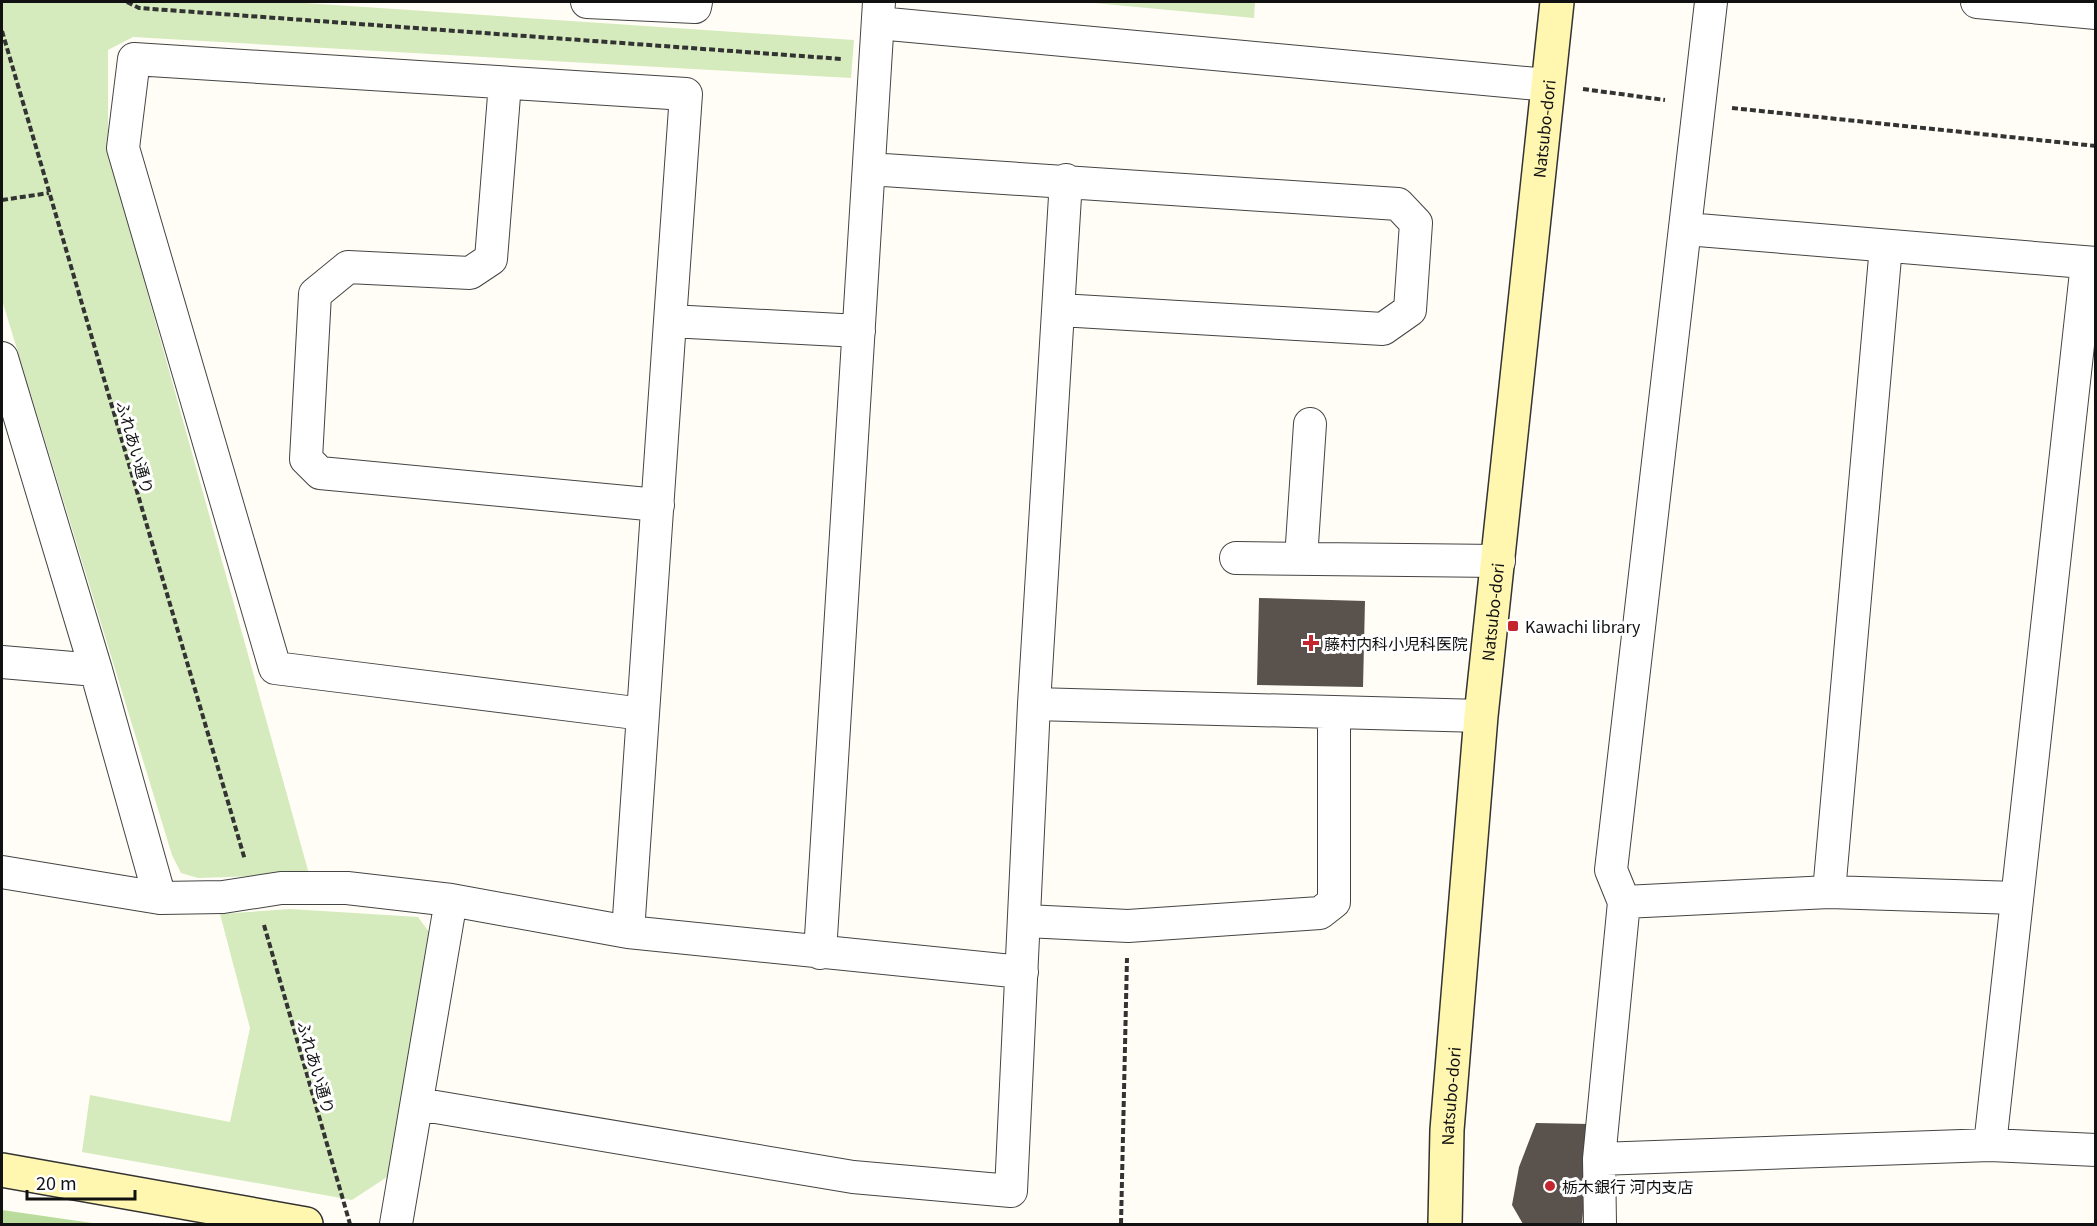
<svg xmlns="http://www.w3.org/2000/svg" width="2097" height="1226" viewBox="0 0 2097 1226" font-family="Georgia,'Noto Sans JP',serif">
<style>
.green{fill:#d5ebbd}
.forest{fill:#b9dc9c}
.building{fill:#5a524d}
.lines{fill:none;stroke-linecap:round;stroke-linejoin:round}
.street-casing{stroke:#444;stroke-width:34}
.secondary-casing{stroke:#333;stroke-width:36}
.path{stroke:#333;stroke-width:4;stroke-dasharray:6 3;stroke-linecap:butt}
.street{stroke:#fff;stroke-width:32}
.secondary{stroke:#fff6b0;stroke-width:33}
.poi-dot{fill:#c4262e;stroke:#fff;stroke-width:2}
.labels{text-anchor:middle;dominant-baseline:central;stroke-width:6;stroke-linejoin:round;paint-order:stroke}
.street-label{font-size:16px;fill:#111;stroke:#fff}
.poi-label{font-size:16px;fill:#111;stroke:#fff;text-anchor:start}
</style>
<rect width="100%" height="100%" fill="#fffdf5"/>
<path class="green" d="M2 2H290L854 40 851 78 133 37 108 50V151L309 874 198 878 181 873 172 855 2 300Z
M1083 2H1255L1254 18Z
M290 909 418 917 432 936 387 1177 352 1200 82 1152 90 1095 230 1122 250 1028 220 914Z"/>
<path class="forest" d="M2 1210 99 1224H2Z"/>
<path class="building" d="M1259 598 1365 601 1363 687 1257 685Z
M1536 1123 1590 1124 1582 1224H1523L1512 1205 1519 1167Z"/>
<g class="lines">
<defs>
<path id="street" d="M587 2 695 7 696 2
M1977 2 2096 13
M878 23 1548 85
M505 83 491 259 470 273 348 267 315 294 306 459 320 473 658 505
M869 169 1398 204 1416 223 1410 310 1383 329 1060 310
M1686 229 2096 263
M2 358 96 670 160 898
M1236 558 1499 561
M1301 559 1310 424
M2 662 96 670
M1034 704 1481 716
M643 714 275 668 123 148 134 59 686 94 670 321
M2 872 160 898 223 897 281 888H347L451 900 628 932 1022 972
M1829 892 1886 246
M1624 902 1829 892 2016 898
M1026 921 1128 926 1320 913 1334 902V714
M628 932 670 321 859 331
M820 953 879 2
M418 1104 853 1177 1011 1191 1034 704 1066 180
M1990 1145 2087 263
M1599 1159 1990 1145 2096 1150
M396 1224 451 900
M1600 1224 1599 1159 1624 902 1611 870 1711 2"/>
<g id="secondary">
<path d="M2 1170 306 1224"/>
<path id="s1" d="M1445 1224 1447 1130 1481 716 1557 2"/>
</g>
</defs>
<use href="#street" class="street-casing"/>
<use href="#secondary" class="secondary-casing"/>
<path class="path" d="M127 2 139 8 842 59
M2 31 245 860
M1583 89 1665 100
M1732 108 2096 146
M2 200 49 193
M264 925 350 1224
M1121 1224 1127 958"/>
<use href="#street" class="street"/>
<use href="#secondary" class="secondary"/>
</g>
<g class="poi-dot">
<rect x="1507" y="620" width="12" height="12" rx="3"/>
<path d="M1308 634h6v6h6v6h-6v6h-6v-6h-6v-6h6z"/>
<circle cx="1550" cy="1186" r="6"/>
</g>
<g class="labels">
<g class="street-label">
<text stroke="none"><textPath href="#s1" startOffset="1100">Natsubo-dori</textPath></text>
<text transform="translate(136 447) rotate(74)">ふれあい通り</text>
<text stroke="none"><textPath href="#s1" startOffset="614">Natsubo-dori</textPath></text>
<text transform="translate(317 1067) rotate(74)">ふれあい通り</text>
<text stroke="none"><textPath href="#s1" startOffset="128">Natsubo-dori</textPath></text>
</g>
<g class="poi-label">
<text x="1525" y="626">Kawachi library</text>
<text x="1324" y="643">藤村内科小児科医院</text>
<text x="1562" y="1186">栃木銀行 河内支店</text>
</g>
</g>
<rect width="2097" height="1226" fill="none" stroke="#111111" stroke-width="6"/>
<path d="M27 1190v9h108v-9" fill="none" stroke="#111111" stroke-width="3"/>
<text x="36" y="1190" font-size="18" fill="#111111" stroke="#ffffff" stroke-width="4.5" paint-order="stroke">20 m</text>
</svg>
